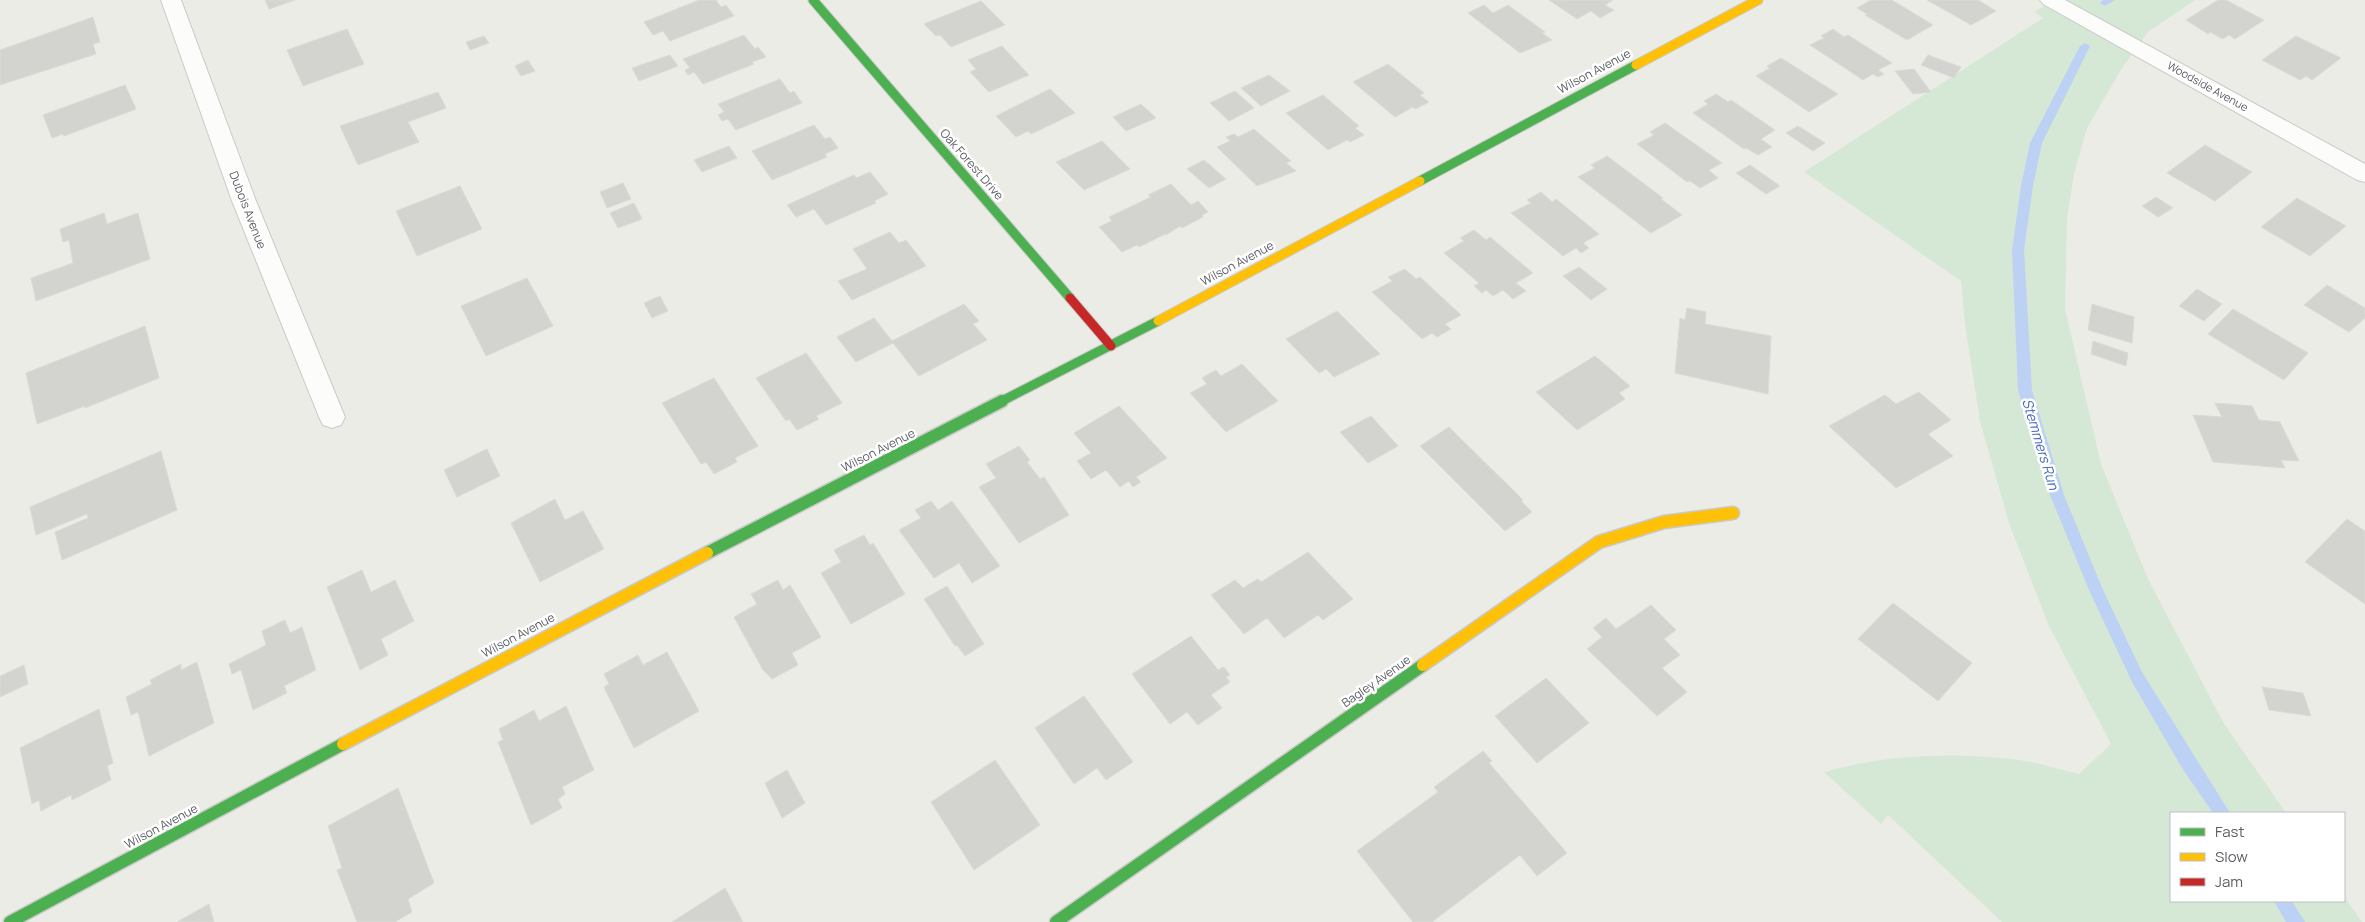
<svg xmlns="http://www.w3.org/2000/svg" width="2365" height="922" viewBox="0 0 2365 922" font-family="Manrope,sans-serif">
<style>
.green{fill:#d5e8d6}
.lines{fill:none;stroke-linecap:round;stroke-linejoin:round}
.stream{fill:#bcd1f4;fill-rule:evenodd}
.building{fill:#d3d3d0;stroke:#dbdbd6}
.street-casing{stroke:#c9cac8;stroke-width:2}
.fast-far1-casing{stroke:#c9c9c8;stroke-width:11}
.fast-casing{stroke:#c9c9c8;stroke-width:15}
.slow-far1-casing{stroke:#c9c9c8;stroke-width:11}
.slow-casing{stroke:#c9c9c8;stroke-width:15}
.jam-casing{stroke:#c9c9c8;stroke-width:11}
.street{fill:#fcfcfb;fill-rule:evenodd}
.fast-far1{stroke:#4caf50;stroke-width:9}
.fast{stroke:#4caf50;stroke-width:12}
.slow-far1{stroke:#ffc107;stroke-width:9}
.slow{stroke:#ffc107;stroke-width:12}
.jam{stroke:#c62828;stroke-width:9}
.labels{text-anchor:middle;dominant-baseline:central;stroke-width:5;stroke-linejoin:round;paint-order:stroke}
.far-street-label{font-size:11px;fill:#5c5e64;stroke:#fff}
.street-label{font-size:12px;fill:#5c5e64;stroke:#fff}
.water-label{font-size:14px;font-style:italic;fill:#4b6cbd;stroke:#fff}
</style>
<rect width="100%" height="100%" fill="#ecece6"/>
<path class="green" d="M2054 0H2195L2148 32 2122 68 2087 128 2074 174 2067 219 2065 309 2101 464 2148 579 2223 722 2286 813H2171V901H2344V896L2362 922H2002L1888 815 1881 824 1824 772C1885 755 1949 752 2011 759 2034 761 2057 769 2079 774L2111 744 2049 626 2010 526 1980 422 1965 324 1961 281 1804 172 2043 18 2034 12Z"/>
<g class="lines">
<path class="stream" d="M2115 0 2105 6 2100 3 2103 0Z
M2085 43 2090 46 2042 143 2033 186 2024 250 2032 390 2064 495 2103 590 2142 672 2230 813H2213L2182 768 2132 682 2089 590 2050 495 2018 390 2012 250 2021 186 2030 143 2080 46Z
M2274 901H2292L2305 922H2286Z"/>
</g>
<path class="building" d="M265 0H295L269 9Z
M699 0H716L721 7 726 5 734 16 670 41 663 31 653 35 644 22Z
M1549 0H1613L1605 5 1614 10 1600 18 1591 11 1577 19Z
M1871 0H1892L1933 25 1907 40 1865 15 1867 14 1857 8Z
M1927 0H1978L1996 11 1971 25Z
M2218 0H2226L2264 20 2235 39 2229 35 2223 39 2210 32 2208 34 2186 20Z
M981 1 1005 25 951 47 940 35 936 36 924 24Z
M1484 5 1493 13 1508 5 1545 32 1542 33 1552 40 1520 53 1468 13Z
M93 17 100 42 93 44 96 54 0 85V50Z
M347 29 364 64 303 86 287 50Z
M1833 29 1844 37 1848 35 1892 63 1878 70 1884 74 1878 77 1873 74 1863 80 1810 45 1824 38 1821 36Z
M744 35 755 49 758 47 766 57 752 62 754 64 703 84 694 72 688 75 685 70 690 68 683 59Z
M484 36 489 43 470 50 466 42Z
M2296 36 2341 58 2312 80 2306 76 2300 80 2262 60Z
M1002 46 1029 75 989 92 970 72 976 69 968 60Z
M670 55 678 66 639 81 632 68Z
M1928 55 1961 67 1954 78 1921 65Z
M1781 58 1838 94 1809 112 1756 76 1770 68 1767 66Z
M528 60 535 71 521 76 515 66Z
M1388 64 1424 93 1420 95 1429 102 1415 109 1413 107 1395 117 1353 82Z
M1914 69 1931 92 1913 94 1895 71Z
M1269 75 1290 91 1261 106 1241 88Z
M780 79 790 93 794 91 802 103 736 130 728 119 722 121 718 115 724 112 718 104Z
M125 85 136 109 64 136 63 134 52 138 43 115Z
M1050 89 1075 113 1031 134 1028 131 1016 137 996 116Z
M1235 91 1254 108 1229 121 1210 103Z
M438 92 446 108 408 122 419 142 358 165 340 126Z
M1716 94 1728 102 1731 100 1775 130 1761 139 1772 147 1758 155 1746 148 1744 149 1693 113 1708 104 1704 101Z
M1323 95 1359 126 1355 128 1364 135 1350 142 1347 140 1328 150 1286 113Z
M1141 104 1156 118 1126 131 1113 117Z
M1665 123 1722 163 1709 170 1718 178 1700 188 1690 181 1687 182 1637 144 1654 135 1650 132Z
M814 125 825 139 830 137 838 148 825 154 827 157 772 180 752 151Z
M1798 126 1825 143 1813 151 1786 133Z
M1254 129 1291 161 1286 163 1296 171 1257 186 1217 147 1230 141 1226 137 1234 134 1238 137Z
M1102 141 1130 169 1084 190 1056 162Z
M2205 145 2252 172 2215 201 2167 173Z
M729 146 737 158 702 172 694 160Z
M1607 156 1663 198 1661 199 1682 215 1651 233 1578 177 1595 168 1591 165Z
M1204 160 1226 179 1209 188 1187 169Z
M1750 165 1780 186 1766 194 1736 173Z
M870 172 888 194 874 201 876 203 826 225 814 209 796 217 787 205 854 175 856 178Z
M623 183 631 199 607 208 600 192Z
M1171 184 1191 205 1198 201 1208 212 1202 215 1203 217 1182 228 1180 226 1166 235 1165 234 1139 247 1137 245 1122 252 1099 227 1112 221 1109 217 1151 197 1148 195Z
M460 186 482 229 417 256 396 211Z
M1541 192 1552 202 1556 199 1599 234 1583 243 1589 248 1581 253 1576 248 1563 256 1511 213 1531 203 1527 200Z
M2156 197 2173 208 2158 217 2142 206Z
M2297 198 2346 226 2310 256 2261 227Z
M634 203 642 219 618 228 610 213Z
M104 213 107 224 138 213 150 259 36 301 31 278 73 263 69 240 63 242 60 229Z
M1474 230 1486 240 1490 237 1533 273 1516 283 1526 291 1513 299 1503 290 1493 296 1486 290 1482 293 1474 286 1479 283 1444 253 1464 241 1460 238Z
M890 232 899 243 906 240 926 266 852 300 838 281 867 269 853 249Z
M1579 267 1607 289 1591 300 1563 276Z
M1405 269 1416 279 1420 277 1461 315 1445 324 1451 329 1437 337 1432 333 1422 339 1372 292 1392 281 1388 277Z
M527 278 553 326 486 356 461 306Z
M2327 285 2365 308V318L2349 332 2304 305Z
M2197 289 2222 304 2204 321 2179 306Z
M660 296 668 311 652 318 644 303Z
M964 304 979 321 973 324 987 340 919 376 893 343 856 362 837 337 874 318 892 341Z
M2092 304 2134 317 2132 343 2088 330Z
M1687 308 1706 312 1705 324 1771 336 1768 394 1675 373 1680 318 1685 320Z
M2233 309 2308 353 2284 380 2208 334Z
M1337 311 1380 354 1334 377 1326 369 1319 373 1286 339Z
M145 326 159 378 85 408V406L37 424 26 373Z
M2093 341 2128 353 2126 366 2091 354Z
M806 353 842 403 816 416 819 419 797 430 789 419 786 421 756 378Z
M1595 356 1630 386 1619 393 1625 399 1577 430 1536 392Z
M1242 364 1278 401 1226 432 1190 393 1207 384 1202 378 1216 370 1221 376Z
M714 378 758 446 735 458 737 462 714 474 706 462 701 464 662 403Z
M1919 392 1951 420 1928 434 1953 456 1896 488 1829 426 1885 395 1896 404Z
M2215 403 2252 406 2259 420 2280 422 2299 461 2281 460 2285 468 2213 462 2193 415 2222 417Z
M1119 406 1167 458 1136 477 1141 482 1133 487 1129 481 1120 487 1106 470 1091 479 1077 461 1091 453 1074 433Z
M1371 416 1398 446 1368 463 1340 432Z
M1449 427 1523 500 1521 501 1532 512 1505 531 1420 446Z
M1019 446 1030 460 1027 462 1040 479 1044 477 1069 515 1019 543 979 487 996 478 986 464Z
M487 449 500 476 457 497 444 470Z
M161 451 177 510 62 560 55 532 88 518 87 514 36 535 30 507Z
M555 499 565 520 583 511 604 549 540 582 511 523Z
M931 501 938 510 952 501 1000 566 972 583 959 563 934 578 899 530 921 518 915 510Z
M2347 519 2365 531V604L2305 562Z
M864 535 870 545 873 543 905 594 851 624 821 573 841 562 834 550Z
M1308 552 1353 599 1323 620 1318 615 1284 638 1267 618 1244 634 1211 595 1235 580 1243 588 1258 579 1261 582Z
M362 570 371 592 395 580 414 621 381 639 388 655 360 670 327 587Z
M778 580 783 590 790 585 821 637 792 653 798 665 772 679 763 670 734 617 757 604 751 594Z
M947 586 984 644 965 656 957 645 955 646 924 599Z
M1893 603 1972 663 1938 701 1858 639Z
M1651 605 1676 630 1664 639 1680 655 1662 668 1687 692 1657 716 1587 649 1602 637 1593 628 1606 618 1616 629Z
M285 620 290 633 302 627 316 670 284 686 287 693 253 710 241 670 232 674 229 664 266 645 262 631Z
M1191 636 1218 670 1224 667 1230 675 1226 677 1230 682 1211 695 1222 708 1198 725 1187 712 1170 724 1132 674Z
M667 652 699 711 634 748 604 687 609 684 604 674 638 655 643 665Z
M197 662 214 723 149 756 138 712 131 715 126 697 152 684 150 680 181 664V670Z
M24 665 28 684 0 697V676Z
M1546 678 1589 723 1537 763 1495 716Z
M2262 687 2303 693 2311 716 2269 710Z
M1084 696 1133 762 1106 780 1097 768 1074 784 1035 728Z
M566 706 594 770 562 787 565 794 558 799 562 808 531 825 498 742 503 740 499 729 534 710 539 721Z
M99 709 113 763 107 766 111 780 72 800 71 795 41 811 39 800 32 804 20 748Z
M1483 751 1492 761 1489 763 1567 853 1537 876 1520 855 1432 922H1413L1357 851 1438 792 1434 787Z
M995 760 1040 825 974 870 931 802Z
M787 770 805 803 782 818 765 783Z
M398 788 434 883 408 899 412 912 395 922H357L337 870 342 868 328 826Z
M725 888 743 922H672Z
M209 904 214 922H177Z"/>
<g class="lines">
<defs>
<path id="street" d="M161 0H181L256 201 345 417 341 425 332 428 323 425 319 417 232 201Z
M2040 0H2065L2365 164V182L2357 180 2043 4Z"/>
<path id="fast-far1" d="M813 0 1070 298
M1420 181 1636 65
M1000 402 1158 321"/>
<path id="fast" d="M707 553 1002 401
M10 922 343 744
M1056 922 1423 665"/>
<path id="slow-far1" d="M1636 65 1758 0
M1158 321 1420 181"/>
<path id="slow" d="M1423 665 1599 542 1664 522 1733 513
M343 744 707 553"/>
<path id="jam" d="M1070 298 1111 346"/>
</defs>
<use href="#street" class="street-casing"/>
<use href="#fast-far1" class="fast-far1-casing"/>
<use href="#fast" class="fast-casing"/>
<use href="#slow-far1" class="slow-far1-casing"/>
<use href="#slow" class="slow-casing"/>
<use href="#jam" class="jam-casing"/>
<use href="#street" class="street"/>
<use href="#fast-far1" class="fast-far1"/>
<use href="#fast" class="fast"/>
<use href="#slow-far1" class="slow-far1"/>
<use href="#slow" class="slow"/>
<use href="#jam" class="jam"/>
</g>
<g class="labels">
<g class="far-street-label">
<text transform="translate(2208 86) rotate(29)">Woodside Avenue</text>
</g>
<g class="street-label">
<text transform="translate(1594 71) rotate(-28)">Wilson Avenue</text>
<text transform="translate(972 164) rotate(49)">Oak Forest Drive</text>
<text transform="translate(248 210) rotate(69)">Dubois Avenue</text>
<text transform="translate(1237 263) rotate(-28)">Wilson Avenue</text>
<text transform="translate(878 450) rotate(-27)">Wilson Avenue</text>
<text transform="translate(518 635) rotate(-28)">Wilson Avenue</text>
<text transform="translate(1376 681) rotate(-35)">Bagley Avenue</text>
<text transform="translate(161 826) rotate(-28)">Wilson Avenue</text>
</g>
<g class="water-label">
<text transform="translate(2041 444) rotate(73)">Stemmers Run</text>
</g>
</g>
<rect x="2170" y="812" width="175" height="90" fill="#ffffff" stroke="#bebfc1"/>
<rect x="2180" y="828" width="25" height="8" fill="#4caf50" stroke="#bebfc1"/>
<text x="2215" y="837" font-size="15" fill="#5c5e64">Fast</text>
<rect x="2180" y="853" width="25" height="8" fill="#ffc107" stroke="#bebfc1"/>
<text x="2215" y="862" font-size="15" fill="#5c5e64">Slow</text>
<rect x="2180" y="878" width="25" height="8" fill="#c62828" stroke="#bebfc1"/>
<text x="2215" y="887" font-size="15" fill="#5c5e64">Jam</text>
</svg>
